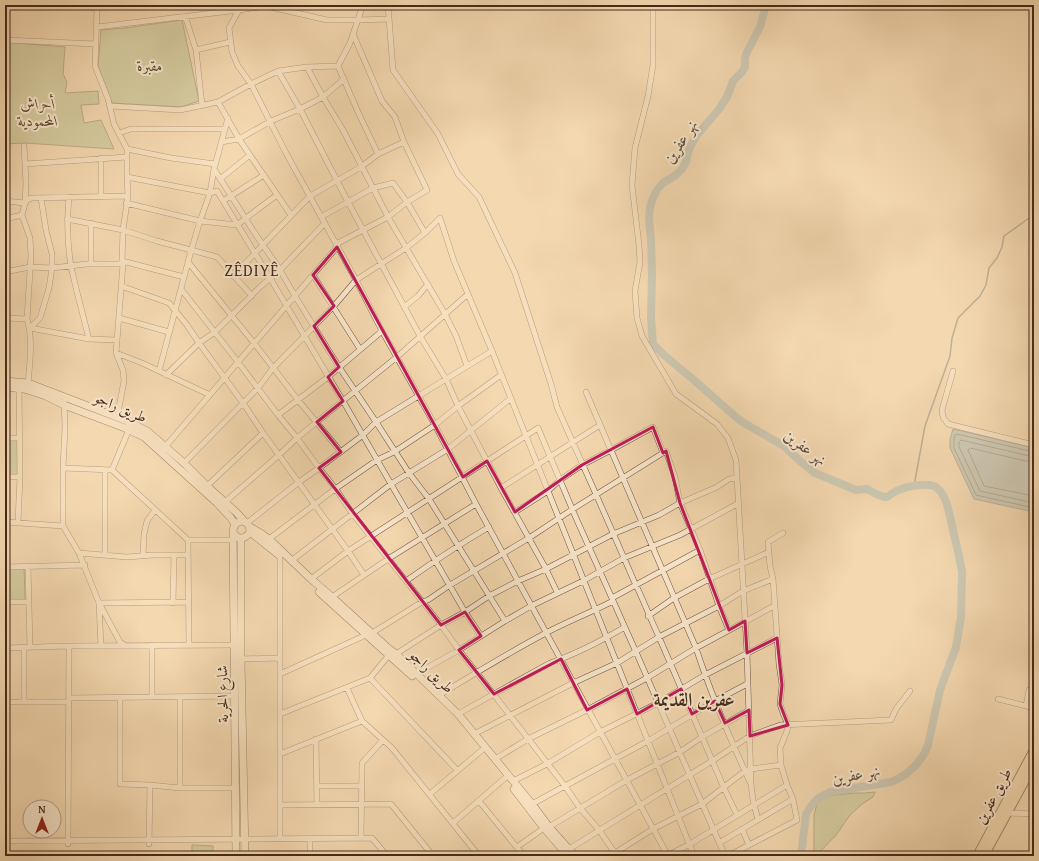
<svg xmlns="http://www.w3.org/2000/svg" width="1039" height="861" viewBox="0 0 1039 861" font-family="'Gentium Book Plus',Amiri,serif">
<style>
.green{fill:#b4c091;stroke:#7c7655}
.water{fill:#a1b7b6;stroke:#7c7f77}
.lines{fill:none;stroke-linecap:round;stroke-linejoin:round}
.shore{stroke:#737168;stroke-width:1}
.stream{stroke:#7c7f77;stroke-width:1.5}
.river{stroke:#a1b7b6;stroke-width:8}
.street-casing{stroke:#71563f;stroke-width:6}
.secondary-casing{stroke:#452b19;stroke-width:8}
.primary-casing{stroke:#452b19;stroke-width:10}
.street{stroke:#f8e6cc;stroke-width:5}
.secondary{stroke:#f8e6cc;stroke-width:7}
.primary{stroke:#f4d8b0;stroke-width:8}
.marked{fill:none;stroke:#c2185b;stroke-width:3;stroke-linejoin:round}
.labels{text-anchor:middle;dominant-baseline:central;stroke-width:4;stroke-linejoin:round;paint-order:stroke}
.park-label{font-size:15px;font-style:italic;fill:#5b4931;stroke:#f8e6cc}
.street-label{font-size:15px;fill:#452b19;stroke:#f8e6cc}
.water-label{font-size:16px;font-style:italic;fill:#5c4e40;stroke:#f8e6cc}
.neighbourhood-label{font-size:16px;letter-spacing:1px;fill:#452b19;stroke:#f8e6cc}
.district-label{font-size:19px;font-weight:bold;fill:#452b19;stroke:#f8e6cc}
</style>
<rect width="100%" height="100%" fill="#f4d8b0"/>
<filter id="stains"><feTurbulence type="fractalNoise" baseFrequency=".005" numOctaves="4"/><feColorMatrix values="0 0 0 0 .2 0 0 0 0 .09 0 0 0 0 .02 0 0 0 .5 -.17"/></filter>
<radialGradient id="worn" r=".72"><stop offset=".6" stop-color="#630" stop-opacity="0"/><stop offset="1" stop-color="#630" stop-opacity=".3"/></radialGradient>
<path class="green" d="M182 20 199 101 181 107 112 103 98 66 101 30 125 28Z
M5 42 65 47 63 74 67 82 65 93 98 91 99 104 81 105 84 123 101 120 114 149 25 143 5 144Z
M5 438 19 439V476H5Z
M24 565 25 600 5 601V566Z
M875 792 873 797 862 804 850 815 836 835 816 856H814V815L817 804 826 796 854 793H865Z
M192 845 213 846V856H192Z"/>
<path class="water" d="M953 429 1034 448V512L974 499 950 448V439Z"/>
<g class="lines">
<path class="shore" d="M1034 452 957 434 955 435 954 439V448L976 495 1034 508
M1034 457 961 440 959 442V447L980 491 1034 503
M1034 463 970 448 968 450 984 486 1034 496"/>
<path class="stream" d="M914 486 925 426 950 356 952 338 958 318 980 296 986 285 989 268 997 258 1002 247 1004 236 1032 216 1034 213"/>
<path class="river" d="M766 5 760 27 747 52 745 58V67L742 72 733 81 727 97 720 108 697 135 690 147 688 153 686 162 682 169 676 175 663 183 657 190 653 198 650 207 649 219 651 239 652 272 651 318 653 344 665 356 695 381 737 418 744 423 784 446 801 462 815 473 856 490 867 489 876 494 884 497H887L896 491 907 487 920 485H930L936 487 941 492 944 497 947 504 959 556 962 572 961 617 956 647 940 690 928 745 923 756 915 766 906 774 896 780 891 782 830 792 817 799 811 806 806 814 801 856"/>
<defs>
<path id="street" d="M90 5 97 10 95 66 108 99 114 124 127 149V177L128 196 123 230 122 261 123 264 116 353 123 370 124 381 117 418
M388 5 393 70 438 134 458 174 479 197 515 273 551 384 557 407C583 465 609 523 634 581 643 599 650 618 659 637L724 788 737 815
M653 5V65L648 96 635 148 632 185 639 245 640 262 635 291 637 318 642 336 676 394 717 424 728 438 736 460 747 653 751 784 753 800 758 820
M239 10 229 28 232 52 238 66 251 84 286 153 356 280 382 331 435 425 476 504 668 856
M185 16 196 50 202 105
M97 27 239 10 266 6 327 20H358L389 19
M353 34 382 101 395 117 404 142
M5 40 96 44
M196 50 230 42
M338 66 358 112 378 154
M338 66 350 43 363 5
M307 67 323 97 343 130 388 217 445 314 456 336 467 366
M278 71 300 109 348 202 420 336 446 379 458 406 501 488 546 569 557 592
M218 102 239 139 291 215
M110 106 180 110 218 102 251 84 278 71 307 67 338 66
M119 133 131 129H225
M221 142 239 139 271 121 300 109 323 97 344 79
M24 146 26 183 25 203 22 215 30 238 31 255 27 319C33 339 30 362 28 383
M127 149 171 158 215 164
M101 158V196
M25 164 127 157
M214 169 254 232 280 270 295 296 339 367 376 422 409 473 429 499 505 621
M127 177 210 193 217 191 270 278 343 401 465 612 481 636
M220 179 250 155
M69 197C67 220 67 243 71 266 76 290 83 315 89 339L117 340
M5 201 25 203 28 199 32 198 128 196
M223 201 264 175
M126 203 200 221 237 225 262 206 277 195
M321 217 373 188 393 183 407 202 425 233
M5 219 22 215
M67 219 123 230 157 241 217 257 252 296
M122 261 184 277
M188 262 254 343 298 400 341 452
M91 264V223
M5 272 30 267 52 268 87 264H123
M313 275 360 349
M233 276 310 196 361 167 378 154 404 142 427 190 407 202 388 217 336 244
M121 286 169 303 187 325 199 343 243 403 263 433 348 551 364 575
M181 289 238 362 278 415 297 438 319 468 335 488 352 513 441 625 459 650 565 786 580 808 599 830 617 856
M404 307 418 296 428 284
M5 318 27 319
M119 318 169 332
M30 328 40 318 49 288 52 268V254L46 230 41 198
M30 328 89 339
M116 353 142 363 210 395
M159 371 191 251 200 221 210 193 214 169 228 118
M953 371 942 410 943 417 948 424 1034 445
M166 375 199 343 215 332 261 286 280 270 325 223
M586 392 696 648C711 694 730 739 750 782
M64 402 65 427 63 468V526L79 553 99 603 120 642 126 646
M278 415 328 377 382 331
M5 438H20
M165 447 337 247
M184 463 258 388 273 368 334 306 356 280 406 248 425 233 440 218 454 261 492 351 694 856
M63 468 112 470 188 540 189 645
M112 470 130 427
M5 477H20
M207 486 263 433
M501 488 600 425
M225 502 279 455 297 438 397 357 468 294
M515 512 548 491 560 480 582 465 611 450 653 427 663 453
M5 522 63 526
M18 522 20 477 19 389
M247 523 299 482 319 468 363 435 376 422 492 351
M783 533 768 542 770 566 773 579 779 664 782 685 780 704 783 713 788 725 787 731 780 748 781 765 787 785 793 799
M269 539 335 489 377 460 394 452 435 425 458 406 501 375
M188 540H233
M79 553 127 557 153 555H188
M105 555V470
M143 556 144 534 147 521 155 510
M291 561 391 484 448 449 510 399
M5 567 85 565
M28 567 30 647
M311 579 348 551 538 428 576 518 636 652 725 856
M406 581C433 562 460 544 489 527
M332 597 388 559 476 504
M612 598 700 550
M5 602H29
M173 603 174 555
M648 616 674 598 709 579 769 552
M372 633 422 602 428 600 450 585 529 538 573 509 666 451 675 477 680 503 700 550 719 606 729 630
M101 646 99 603 189 602
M24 647V702
M5 648 69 646 234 645
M396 654 441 625 465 612 489 596 518 581 546 569 613 534 659 515 680 503 717 487 729 479 737 478
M241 659 280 658
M280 674 366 635
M416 674 459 650 505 621 531 606 583 581 624 558 680 535 739 503
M370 678 457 770
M347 688 362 721 392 748 479 856
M439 695C473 675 508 653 544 634 566 622 590 613 613 601
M120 697V784L150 785 180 788H236
M152 697V645
M180 697V788
M69 698 235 696
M998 699 1034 708
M5 702H69
M1026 706 1029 690
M280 714 370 678 389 655
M458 714 550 663C576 654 601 641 625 627
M474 734 573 683 617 663 659 637 719 606 743 591 773 579
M316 739 317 804
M280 754 362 721
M495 759 528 739 587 710 647 678 696 648 774 606
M513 781 547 764 600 732 658 703 705 675 777 638
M317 786H362
M430 794 482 750
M479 801 524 856
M532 804 565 786 648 741 715 701 747 684
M280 805 391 804 433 856
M1008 813 1034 814
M453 823 505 778
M742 829 749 845
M361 838 362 763 383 740
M280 839V556
M310 839V856
M5 841 372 838 387 856
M719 843 793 799 797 820 728 856
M68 844 69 646
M149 844 150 785
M517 847 544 828 549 827 627 780 680 752 702 737 749 710
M555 856 563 851 569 849 712 761 750 736 780 725 891 720 896 709 910 691
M610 856 653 829 702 804 745 771 751 769 781 765
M667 856 690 844 787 785"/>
<path id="secondary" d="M5 381 28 383 127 421 147 431 184 463 207 486 237 513 245 522
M5 387 24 389 46 396 64 405 125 428 144 437 217 503 230 517 235 524
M250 527 262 534 269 539 311 579 332 597 388 648 396 654 458 714 532 804 549 827 575 856
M233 532C237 540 245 540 250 532 250 519 236 517 233 530L236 856
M250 532 279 555
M241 538V659L245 856
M319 592 412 676
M514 789 544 828 568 856"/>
<path id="primary" d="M977 856 1034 750
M984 856 1034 764"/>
</defs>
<use href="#street" class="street-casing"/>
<use href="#secondary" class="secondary-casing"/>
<use href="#primary" class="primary-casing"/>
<use href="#street" class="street"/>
<use href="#secondary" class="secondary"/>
<use href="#primary" class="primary"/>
</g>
<path d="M0 0H1039V861H0ZM337 247 463 477 487 461 515 512 582 465 653 427 663 453 666 451 680 503 729 630 745 621 747 653 777 638 782 685 780 704 788 725 750 736 749 710 725 723 715 701 692 714 681 689 637 714 627 689 587 710 561 659 494 694 459 650 481 636 465 612 441 625 319 468 341 452 317 422 343 401 328 377 339 367 314 326 334 306 313 275Z" fill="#f4d8b0" fill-opacity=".55" fill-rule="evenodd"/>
<path class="marked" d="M337 247 463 477 487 461 515 512 582 465 653 427 663 453 666 451 680 503 729 630 745 621 747 653 777 638 782 685 780 704 788 725 750 736 749 710 725 723 715 701 692 714 681 689 637 714 627 689 587 710 561 659 494 694 459 650 481 636 465 612 441 625 319 468 341 452 317 422 343 401 328 377 339 367 314 326 334 306 313 275Z"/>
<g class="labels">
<g class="park-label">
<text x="150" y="65">مقبرة</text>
<text x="38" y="103">أحراش<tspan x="38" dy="17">المحمودية</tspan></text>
</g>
<g class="street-label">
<text transform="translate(121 407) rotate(23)">طريق راجو</text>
<text transform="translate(432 671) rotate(44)">طريق راجو</text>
<text transform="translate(222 694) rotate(-91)">شارع الحرية</text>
<text transform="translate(993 796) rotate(-62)">طريق عفرين</text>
</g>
<g class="water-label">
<text transform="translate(680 141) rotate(-57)">نهر عفرين</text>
<text transform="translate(806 447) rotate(36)">نهر عفرين</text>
<text transform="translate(856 774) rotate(-11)">نهر عفرين</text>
</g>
<g class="neighbourhood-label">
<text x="252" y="270">ZÊDIYÊ</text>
</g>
<g class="district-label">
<text x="694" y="699">عفرين القديمة</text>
</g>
</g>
<rect width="1039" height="861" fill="none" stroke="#f4d8b0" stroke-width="20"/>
<rect x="6" y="6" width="1027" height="849" fill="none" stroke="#452b19" stroke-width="2"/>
<rect x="10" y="10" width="1019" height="841" fill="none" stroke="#452b19"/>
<g transform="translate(42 819)"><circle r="19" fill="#f8e6cc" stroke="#b09b84"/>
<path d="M0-3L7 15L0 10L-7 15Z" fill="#8f2418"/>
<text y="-6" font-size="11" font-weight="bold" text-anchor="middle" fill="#452b19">N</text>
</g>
<rect width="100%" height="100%" filter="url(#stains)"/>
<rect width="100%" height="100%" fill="url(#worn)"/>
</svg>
